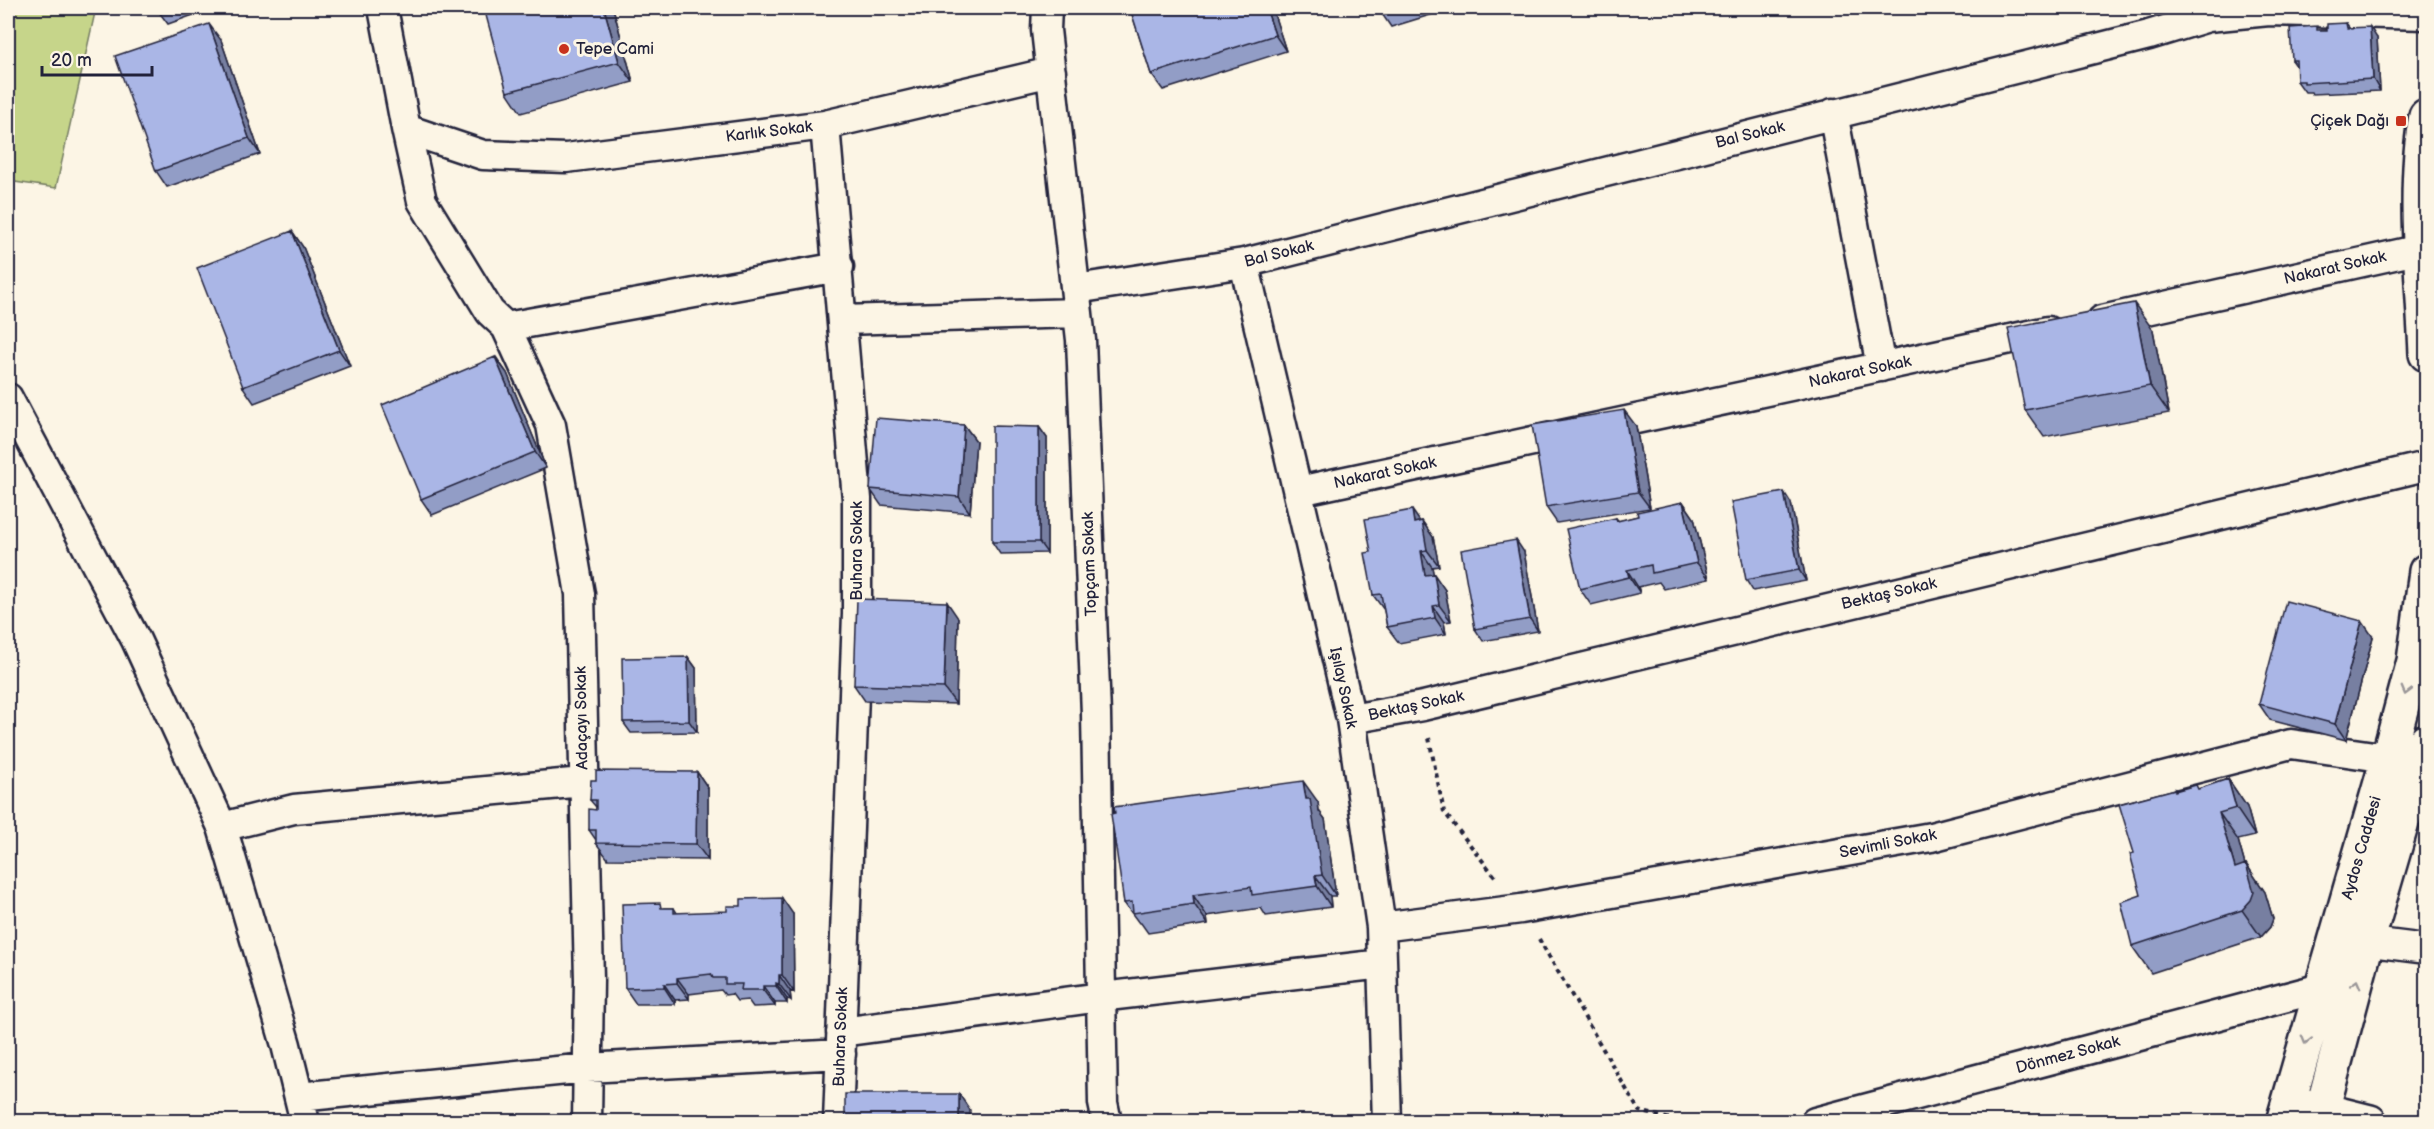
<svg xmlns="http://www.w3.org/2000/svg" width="2434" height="1129" viewBox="0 0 2434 1129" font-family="'Balsamiq Sans',sans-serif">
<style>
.green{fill:#c6d58a;stroke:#747c62;stroke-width:1.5}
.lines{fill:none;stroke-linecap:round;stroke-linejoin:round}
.street-casing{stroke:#22223b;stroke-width:33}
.secondary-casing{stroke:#22223b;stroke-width:38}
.primary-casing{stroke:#22223b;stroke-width:38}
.path{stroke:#22223b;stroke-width:4;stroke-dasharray:4.5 4.5;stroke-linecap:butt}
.street{stroke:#fcf5e5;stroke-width:28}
.secondary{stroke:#fcf5e5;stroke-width:33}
.primary{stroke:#fcf5e5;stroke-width:33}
.wall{fill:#929dc6;stroke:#22223b;stroke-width:1.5}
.shaded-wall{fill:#777fa1;stroke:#22223b;stroke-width:1.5}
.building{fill:#aab6e6;stroke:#22223b;stroke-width:1.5}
.oneway{stroke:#9a9698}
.poi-dot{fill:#c8321e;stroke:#fcf5e5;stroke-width:2}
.labels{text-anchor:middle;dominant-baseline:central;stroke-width:6;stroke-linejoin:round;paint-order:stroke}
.poi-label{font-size:16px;fill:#22223b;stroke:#fcf5e5;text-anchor:start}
.street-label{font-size:16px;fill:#22223b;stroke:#fcf5e5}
</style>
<rect width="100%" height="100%" fill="#fcf5e5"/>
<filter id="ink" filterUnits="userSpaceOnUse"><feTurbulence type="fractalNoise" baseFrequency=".0167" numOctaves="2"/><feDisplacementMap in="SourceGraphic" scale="12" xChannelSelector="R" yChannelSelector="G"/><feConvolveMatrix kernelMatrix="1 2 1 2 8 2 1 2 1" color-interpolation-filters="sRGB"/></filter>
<g filter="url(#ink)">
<path class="green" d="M8 8H96L56 188 8 181Z"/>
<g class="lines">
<defs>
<path id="street" d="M383 8 406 129 483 155 566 158 825 125 1051 72
M1047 8 1046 30 1081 340 1096 714 1103 1103 1107 1122
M1833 113 1881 367
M825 125 857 499V614L838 1122
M406 129 422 201 490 312 506 327 839 267
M1244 263 1351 719 1381 927 1387 1122
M1076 289 1244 263 2149 35 2208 17 2269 11 2426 15
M843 320 1078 313
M2102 320 2421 249
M506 327 551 425 580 594 589 980 587 1122
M8 398 136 640 222 827 294 809 583 782
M1299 491 2048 331
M1351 719 1423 706 2426 466
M222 827 286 1045 305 1122
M1381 927 1521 909 1931 837 2291 744 2388 758
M2347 939 2426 949
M841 1032 1101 997 1382 964
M299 1097 587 1068 841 1054
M1815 1122 2321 988"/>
<path id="secondary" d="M2294 1103 2370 1122"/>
<path id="primary" d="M2426 116C2412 188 2423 281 2426 354
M2283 1122 2388 758 2414 661 2426 571
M2319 1122 2367 942 2426 741"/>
</defs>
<use href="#street" class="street-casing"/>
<use href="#secondary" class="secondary-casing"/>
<use href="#primary" class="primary-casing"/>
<path class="path" d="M1429 738 1444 812 1497 879
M1539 939 1639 1111 1683 1122"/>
<use href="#street" class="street"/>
<use href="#secondary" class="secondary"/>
<use href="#primary" class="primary"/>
</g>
<path class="wall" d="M156 8H213L168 24Z
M613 8 633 82 521 113 507 92Z
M1130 8H1272L1286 51 1163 90 1151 74Z
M1379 8H1453L1391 27 1380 11Z
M2346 23 2350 28 2377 38 2380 91 2312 94 2311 92H2305L2297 81V67L2292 60 2320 30H2327Z
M221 40 260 154 167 187 156 171Z
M292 231 303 247 350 366 254 403 243 387Z
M2153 330 2169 413 2044 437 2025 410Z
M496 357 507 373 546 468 432 515 421 499Z
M964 425 976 441 970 513 881 505 870 489Z
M1636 426 1650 508 1557 523 1546 507Z
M1039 427 1047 438V553L1000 554 992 542Z
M1683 502 1694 518 1709 579 1664 589 1659 582 1638 587 1640 593 1591 605 1580 589 1616 518 1619 521 1638 516Z
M1791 503 1806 581 1753 591 1746 580Z
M1422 521 1433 537 1439 566 1432 567 1433 574 1445 590 1451 621 1444 622 1446 634 1399 643 1387 627 1384 610 1373 595 1371 552 1420 522Z
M1524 552 1538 631 1483 641 1475 629Z
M958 618 956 704 865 701 854 685Z
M2373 637 2346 740 2270 720 2259 704Z
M688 657 696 668 697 732 631 733 623 722Z
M697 772 708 788V860L608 859 596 843V840L589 830 596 810V807L590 800Z
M2228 779 2247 807 2255 836 2238 840 2245 865 2246 864 2265 892 2273 919 2270 927 2261 937 2151 973 2132 946 2141 895 2175 789 2176 791 2198 789Z
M1318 802 1319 811 1325 819 1336 896H1330L1331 907 1266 916 1261 908 1207 916 1208 924 1148 933 1141 923H1139L1124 903 1115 813Z
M664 908H674L677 913 793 914 794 992 790 991 791 1000 787 999V1003H775V1006L753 1007 748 1000 737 1001 732 994 725 995 721 990 689 994V999L675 1000V1004H636L625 988Z"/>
<path class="shaded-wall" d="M604 8H613L633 82 619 62Z
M1266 8H1272L1286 51 1275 35Z
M209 24 221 40 260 154 249 138Z
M2370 27 2377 38 2380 91 2373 79Z
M292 231 303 247 350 366 339 350Z
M2134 303 2153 330 2169 413 2150 386Z
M495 357 507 373 546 468 535 452Z
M1624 410 1636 426 1650 508 1638 492Z
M964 425 976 441 970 513 959 497Z
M1039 427 1047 438V553L1039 542Z
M1784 492 1791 503 1806 581 1799 570Z
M1683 502 1694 518 1709 579 1697 563Z
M1412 510 1423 526 1422 521 1433 537 1439 566 1427 550 1414 523Z
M1516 540 1524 552 1538 631 1530 619Z
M1421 551 1432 567 1437 591 1425 575Z
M1627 570 1638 587 1640 593 1629 577Z
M1434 574 1445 590 1451 621 1439 605Z
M947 602 958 618 956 704 944 688Z
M1433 606 1444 622 1446 634 1435 618Z
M2362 621 2373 637 2346 740 2335 724Z
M688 657 696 668 697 732 689 721Z
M697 772 708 788V860L696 844Z
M2228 779 2247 807 2255 836 2236 808Z
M1303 781 1318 802 1319 811 1325 819 1336 896 1322 875 1306 799Z
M2219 813 2238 840 2253 894 2246 864 2265 892 2273 919 2270 927 2261 937 2242 910 2235 868Z
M1315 876 1330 896 1331 907 1317 886Z
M1193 895 1207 916 1208 924 1194 904Z
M782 898 793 914 794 992 782 975Z
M779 975 790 991 791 1000 779 984Z
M677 978 689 994V999L677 983Z
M776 983 787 999V1003L776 986Z
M664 984 675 1000V1004L664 987Z
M763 986 775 1003V1006L763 990Z
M959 1094 970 1110V1122H959Z"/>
<path class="building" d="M484 8H604L619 62 507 92Z
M1130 8H1266L1275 35 1151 74Z
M1379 8H1391L1380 11Z
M2346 23 2347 28 2370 27 2373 79 2304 83V81H2297L2296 60H2292L2290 28 2317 26V30H2327V24Z
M209 24 249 138 156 171 115 56Z
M292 231 339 350 243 387 197 268Z
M2134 303 2150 386 2025 410 2008 328Z
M495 357 535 452 421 499 382 405Z
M1624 410 1638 492 1546 507 1532 425Z
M876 418 964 425 959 497 870 489Z
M992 426 1039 427V542H992Z
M1784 492 1799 570 1746 580 1731 502Z
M1683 502 1697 563 1652 573 1651 565 1627 570 1629 577 1580 589 1566 529 1616 518 1617 521 1638 516 1637 512Z
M1412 510 1414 523 1422 521 1427 550 1421 551 1425 575 1434 574 1439 605 1433 606 1435 618 1387 627 1381 594 1373 595 1365 553 1371 552 1365 519Z
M1516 540 1530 619 1475 629 1461 550Z
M857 599 947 602 944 688 854 685Z
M2286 601 2362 621 2335 724 2259 704Z
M688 657 689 721 623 722 622 658Z
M596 771 697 772 696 844 596 843V830H589V809L596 810V800H590L591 780H596Z
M2228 779 2236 808 2219 813 2235 868 2246 864 2254 892 2251 900 2242 910 2132 946 2121 902 2141 895 2130 854 2134 853 2119 804 2175 789V791L2196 785 2198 789Z
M1303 781 1306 799H1310L1322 875 1315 876 1317 886 1252 895 1251 887 1193 895 1194 904 1133 913 1132 902 1124 903 1111 814 1115 813 1114 807Z
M782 898V975H779V984L776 983V986H763V990H741L742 984H725V978H713L711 974 677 978V983L664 984V987L625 988 622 904 660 903 661 908H674V913L727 911V906H741V899Z
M845 1094H959V1122H845Z"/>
<defs><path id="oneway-chevron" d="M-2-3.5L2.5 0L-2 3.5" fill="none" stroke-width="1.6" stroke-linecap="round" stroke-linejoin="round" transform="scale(1.5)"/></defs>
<g class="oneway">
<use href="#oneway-chevron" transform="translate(2406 691) rotate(105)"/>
<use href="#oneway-chevron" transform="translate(2356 984) rotate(-75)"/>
<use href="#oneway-chevron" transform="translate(2306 1040) rotate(106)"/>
</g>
</g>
<g class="poi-dot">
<circle cx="564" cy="49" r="6"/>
<rect x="2395" y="115" width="12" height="12" rx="3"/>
</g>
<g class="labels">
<g class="poi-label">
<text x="576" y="49">Tepe Cami</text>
<text x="2389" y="121" text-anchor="end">Çiçek Dağı</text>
</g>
<g class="street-label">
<text transform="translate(769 132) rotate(-7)">Karlık Sokak</text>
<text transform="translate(1750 135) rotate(-14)">Bal Sokak</text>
<text transform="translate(1279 254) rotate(-14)">Bal Sokak</text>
<text transform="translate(2335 268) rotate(-13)">Nakarat Sokak</text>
<text transform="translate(1860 372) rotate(-12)">Nakarat Sokak</text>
<text transform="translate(1385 473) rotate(-12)">Nakarat Sokak</text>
<text transform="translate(857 551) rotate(-90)">Buhara Sokak</text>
<text transform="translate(1090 564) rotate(-92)">Topçam Sokak</text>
<text transform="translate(1889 594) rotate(-13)">Bektaş Sokak</text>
<text transform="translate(1343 688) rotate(78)">Işılay Sokak</text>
<text transform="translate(1416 706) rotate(-12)">Bektaş Sokak</text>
<text transform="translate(582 718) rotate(-91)">Adaçayı Sokak</text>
<text transform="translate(1888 844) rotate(-11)">Sevimli Sokak</text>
<text transform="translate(2362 848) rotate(-74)">Aydos Caddesi</text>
<text transform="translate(841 1037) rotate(-88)">Buhara Sokak</text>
<text transform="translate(2068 1055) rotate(-15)">Dönmez Sokak</text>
</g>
</g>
<rect width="2434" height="1129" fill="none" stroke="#fcf5e5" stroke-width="30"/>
<rect x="15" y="15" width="2404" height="1099" fill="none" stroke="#22223b" stroke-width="2" filter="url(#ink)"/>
<path d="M42 66v9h110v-9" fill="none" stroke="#22223b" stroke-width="3"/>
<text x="51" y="66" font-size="18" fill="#22223b" stroke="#fcf5e5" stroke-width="4.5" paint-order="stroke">20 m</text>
</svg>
